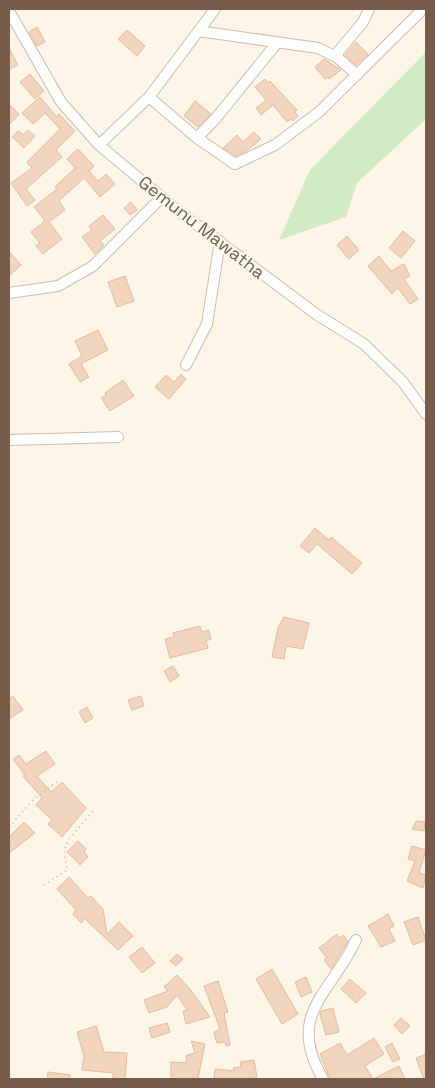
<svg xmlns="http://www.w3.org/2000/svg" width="435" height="1088" viewBox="0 0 435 1088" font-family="'Space Grotesk',sans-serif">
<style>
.green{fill:#d2ebc5}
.building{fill:#f2d5be;stroke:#e5bc9e}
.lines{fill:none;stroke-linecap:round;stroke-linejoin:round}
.minor-casing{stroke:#cfbdad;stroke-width:12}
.path{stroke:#d8b8a1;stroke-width:2;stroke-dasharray:1 4;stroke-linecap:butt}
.minor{stroke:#fff;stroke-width:10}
.labels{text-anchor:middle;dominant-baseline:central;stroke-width:4;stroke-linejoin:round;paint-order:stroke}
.street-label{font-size:18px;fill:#775c4b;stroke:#fff9ed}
</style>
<rect width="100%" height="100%" fill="#fdf5e7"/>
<path class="green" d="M426 52V119L357 183 346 217 279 240 310 170Z"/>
<path class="building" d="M37 27 45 42 37 46 29 32Z
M127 30 145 46 137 56 118 39Z
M356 42 368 54 356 65 345 55Z
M9 48 18 65 9 70Z
M324 59 341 70 329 79 328 77 325 79 315 67Z
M30 74 44 91 35 99 20 82Z
M265 79 268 83 270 81 297 110 295 112 298 116 293 121 291 119 287 122 273 105 261 115 256 108 266 100 255 87Z
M40 97 57 117 59 114 75 131 56 150 62 157 26 189 35 200 27 206 11 183 32 168 27 162 60 129 45 113 33 124 22 113Z
M195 101 211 114 198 127 184 116Z
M9 104 19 114 9 125Z
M28 130 35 136 24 148 12 137 18 131 23 135Z
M254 132 261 139 248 150 236 156 223 148 237 135 243 142Z
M78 149 94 166 89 171 98 181 106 174 115 184 100 197 84 178 59 201 65 210 49 222 62 239 43 254 36 246 40 243 31 232 45 221 34 207 57 189 55 187 75 168 67 159Z
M131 202 137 210 130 215 124 208Z
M103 215 115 229 100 241 104 245 95 254 82 237 92 230 89 226Z
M403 231 415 241 401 258 389 248Z
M347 236 359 250 349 259 337 245Z
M9 251 21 265 9 276Z
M379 256 391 271 404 264 410 276 404 279 418 299 410 304 398 288 392 294 368 266Z
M125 276 134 301 117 307 108 282Z
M98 330 108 350 81 364 89 377 80 382 69 364 82 356 75 341Z
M181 374 186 379 169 399 155 387 166 375 174 382Z
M123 380 134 396 110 411 101 398 106 395 105 393Z
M315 528 329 540 331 537 362 563 352 574 317 544 309 553 300 546Z
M284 617 309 623 303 649 286 646 284 659 272 657 278 628Z
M200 626 202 632 209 630 211 639 206 641 208 648 170 658 165 639 174 637 173 633Z
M173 666 179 676 170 682 164 671Z
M13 696 23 710 9 719V699Z
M141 696 144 706 132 710 128 700Z
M87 707 93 718 85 723 79 712Z
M46 751 55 764 37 776 51 792 62 782 86 808 62 837 48 824 52 820 36 805 42 798 23 776 25 775 13 759 19 755 26 764Z
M416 821 425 822 424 831 412 829Z
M24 822 35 833 9 853V837Z
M78 841 86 849 84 852 88 857 80 865 67 852Z
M412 846 426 850 419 873 426 875 423 888 407 881 415 861 408 859Z
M69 877 88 898 91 896 103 909 107 934 119 922 133 936 118 950 85 919 81 923 73 914 76 910 57 889Z
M388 914 394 926 389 929 395 941 381 947 368 926Z
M418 917 426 940 413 945 404 922Z
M337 934 340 938 343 935 348 941 331 969 324 960 327 958 319 948Z
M142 947 155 963 142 973 129 957Z
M177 954 183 959 176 966 170 961Z
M272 969 298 1014 282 1024 256 979Z
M177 975 190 989 210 1017 186 1024 183 1011 187 1010 177 995 167 1007 149 1013 144 1000 168 991 164 987Z
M306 977 312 992 301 997 295 982Z
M350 979 366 993 356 1003 341 989Z
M218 981 228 1012 224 1013 230 1045 226 1046 225 1042 217 1043 214 1032 220 1029 204 986Z
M333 1008 339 1032 326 1035 320 1014 321 1011Z
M401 1018 410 1026 402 1034 394 1025Z
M167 1023 170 1032 152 1038 149 1028Z
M96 1026 104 1052 127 1053 125 1079 113 1078V1073L82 1070 84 1056 77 1032Z
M374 1038 384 1054 365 1066 373 1079 399 1066 405 1079H330L320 1054 340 1043 347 1055Z
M191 1041 205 1044 198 1079H171V1062L186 1063 187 1055 195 1053Z
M392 1043 400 1059 393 1062 385 1047Z
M426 1054V1079H424L416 1058Z
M254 1060 257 1077 252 1079H214L215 1069 234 1071 233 1068 241 1067 240 1062Z
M48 1072 70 1075V1079H47Z"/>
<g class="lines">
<defs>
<path id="minor" d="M9 11 61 102 99 145 177 210 316 314 364 344 403 382 426 414
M198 31 318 48 338 58
M357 75 338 58V52L363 22 369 9
M149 97 215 9
M197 138 216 118 277 43
M99 145 149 97 197 138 235 164 275 145 319 112 423 9
M9 293 58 286 93 266 162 197
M186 365 207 324 220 241
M9 440 118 437
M323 1079C285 1014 331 994 356 940"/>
</defs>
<use href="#minor" class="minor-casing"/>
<path class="path" d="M9 827 34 799 59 780
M44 885 67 870 64 849 70 838 94 810"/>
<use href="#minor" class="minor"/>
</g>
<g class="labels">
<g class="street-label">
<text transform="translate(202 227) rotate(38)">Gemunu Mawatha</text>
</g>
</g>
<rect width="435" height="1088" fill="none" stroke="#775c4b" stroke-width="20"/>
</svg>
